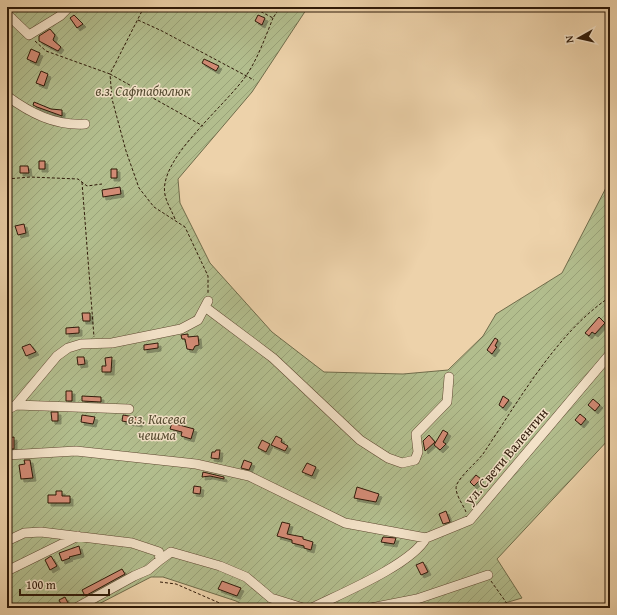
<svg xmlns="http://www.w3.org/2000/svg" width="617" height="615" viewBox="0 0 617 615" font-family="'Gentium Book Plus',serif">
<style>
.garden{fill:url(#garden-furrows);stroke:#706c4b}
.building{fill:#d28b74;stroke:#2f1a09;filter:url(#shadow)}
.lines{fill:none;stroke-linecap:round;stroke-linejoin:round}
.minor-casing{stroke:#5e4831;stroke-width:10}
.path{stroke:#2f1a09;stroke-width:1;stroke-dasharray:3 2;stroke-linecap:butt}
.minor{stroke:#f3e2c8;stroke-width:9}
.labels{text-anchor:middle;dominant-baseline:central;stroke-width:3;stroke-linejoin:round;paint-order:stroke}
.park-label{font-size:14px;font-style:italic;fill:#564b31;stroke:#f3e2c8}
.street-label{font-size:14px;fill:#2f1a09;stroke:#f3e2c8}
</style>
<defs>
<pattern id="garden-furrows" width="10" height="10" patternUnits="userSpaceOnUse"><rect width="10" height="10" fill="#b2bd8d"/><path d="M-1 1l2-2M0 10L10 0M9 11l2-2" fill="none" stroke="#99a278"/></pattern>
<filter id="shadow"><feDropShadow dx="3" dy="3" stdDeviation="0" flood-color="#0004"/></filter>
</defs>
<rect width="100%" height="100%" fill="#edd2aa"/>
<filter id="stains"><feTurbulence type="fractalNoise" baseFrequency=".005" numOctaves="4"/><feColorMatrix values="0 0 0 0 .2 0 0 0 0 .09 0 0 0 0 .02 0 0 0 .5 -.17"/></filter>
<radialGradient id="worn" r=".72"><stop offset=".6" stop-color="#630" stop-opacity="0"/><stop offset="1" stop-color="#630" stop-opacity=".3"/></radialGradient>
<path class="garden" d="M7 7H308L252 92 178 179 180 203 210 263 272 332 324 372 403 374 448 370 483 336 496 314 562 273 610 180V438L497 559 522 598 488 608H249L236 601 163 577H151L91 608H7Z"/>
<path class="building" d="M74 15 83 24 77 28 70 18Z
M258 15 265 18 262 25 255 21Z
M50 29 55 35 53 40 61 47 58 51 39 41V36Z
M31 49 40 53 36 63 27 59Z
M204 59 219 66 216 71 202 63Z
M41 71 48 74 44 86 36 83Z
M34 102 51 109 62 110V116L37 107 33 105Z
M39 161H45V169H39Z
M20 166H28L29 173H20Z
M111 169H117V178H111Z
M120 187 121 194 103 197 102 190Z
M24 224 26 233 18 235 15 226Z
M82 313H90V321H83Z
M599 317 605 323 595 334 592 332 589 336 585 333Z
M79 327V333L66 334V328Z
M188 334V337L198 336 199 345 195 346 193 350 187 349 185 339H182L181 335Z
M495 338 498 340 495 346 497 347 492 354 487 350Z
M158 343V348L144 350V345Z
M30 344 36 352 26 356 22 347Z
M77 357H84L85 364 78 365Z
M112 357 111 372H102V366H106L105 358Z
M66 391H72V401H66Z
M82 396 101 397V402L82 401Z
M503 396 509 400 503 408 499 405Z
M593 399 600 405 595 411 588 405Z
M51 412H58V421H52Z
M580 414 586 419 581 425 575 420Z
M82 415 95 417 93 424 81 422Z
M123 415 140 418 139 424 122 421Z
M172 423 194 429 191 439 181 436 182 432 170 429Z
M443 430 448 433 443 442 446 444 440 450 434 445Z
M429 435 435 442 425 451 423 441Z
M276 436 282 439 281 442 288 446 285 451 271 445Z
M14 437V449H7L8 438Z
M262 440 270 444 266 452 258 448Z
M216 450H220L219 459 211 458 212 452H215Z
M24 460H30L33 478 21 479 19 465 25 464Z
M244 460 252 463 249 470 241 468Z
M307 463 316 467 312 476 302 472Z
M203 472 224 477V479L210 476 202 477Z
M476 475 481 479 474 486 470 482Z
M194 486 201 487 200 494 193 493Z
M357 487 379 494 376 502 354 498Z
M56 491H62V496H70V503H48V495H56Z
M446 511 450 522 443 524 439 514Z
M282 522 290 524 287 534 303 537V539L313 542 311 550 304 548V546L292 543V540L277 536Z
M383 537 396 538 394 544 381 542Z
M79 546 81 554 69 557 70 558 62 561 59 553Z
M51 556 57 566 50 570 45 560Z
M423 562 428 572 421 575 416 565Z
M122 569 125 574 85 596 82 590Z
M222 581 241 588 237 596 218 589Z
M65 597 69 605 63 608 59 600Z"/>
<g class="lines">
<defs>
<path id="minor" d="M7 14 29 35 60 16 69 7
M7 96C30 113 55 126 85 124
M205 307 273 358 360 440 388 458 402 463 415 460 418 452 416 434 447 402 449 377
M16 405 129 409
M7 410 16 405 57 356 68 348 81 344 112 343 181 329 198 320 208 301
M7 455 76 451 196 464 249 476 345 523 426 538 470 520 610 354
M7 541 24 533 41 532 132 543 159 552 160 560 148 570 134 576 76 608
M160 560 171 552 220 566 246 577 271 598 303 608
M7 571 78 536
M312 608C340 594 411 565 426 538
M371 608 417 599 488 575"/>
</defs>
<use href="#minor" class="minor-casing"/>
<path class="path" d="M144 7 110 74 203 126
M252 7 273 18 280 7
M138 20 162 31 254 80
M35 41 46 51 110 74 112 99 126 151 139 188 154 207 185 227 208 276V294
M7 179 30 177 78 179 87 186 102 184
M82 182 94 337
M175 219C169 204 161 196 166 179 175 146 225 105 246 76 258 58 265 38 273 18
M7 221 10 220
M7 337 10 335
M466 512C463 504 453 492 457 484 463 473 475 464 483 454 518 402 557 332 610 297
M491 581 508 605 505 608
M160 582 176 584 231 608"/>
<use href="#minor" class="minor"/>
</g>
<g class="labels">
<g class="park-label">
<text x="143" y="91">в.з. Сафтабюлюк</text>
<text x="157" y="419">в.з. Касева<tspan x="157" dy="16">чешма</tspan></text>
</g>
<g class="street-label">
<text transform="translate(506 456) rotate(-50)">ул. Свети Валентин</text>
</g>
</g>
<rect width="617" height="615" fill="none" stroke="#edd2aa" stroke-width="24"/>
<rect x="8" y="8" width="601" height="599" fill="none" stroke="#2f1a09" stroke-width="2"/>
<rect x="12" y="12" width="593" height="591" fill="none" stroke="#2f1a09"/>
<g transform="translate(579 38) rotate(262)" stroke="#f3e2c8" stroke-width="3" paint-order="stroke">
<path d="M0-3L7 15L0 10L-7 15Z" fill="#2f1a09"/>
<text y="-6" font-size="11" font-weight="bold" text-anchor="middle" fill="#2f1a09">N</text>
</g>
<path d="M20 589v6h89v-6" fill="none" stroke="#2f1a09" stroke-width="2"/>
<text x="26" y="589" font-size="12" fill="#2f1a09" stroke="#f3e2c8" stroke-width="3" paint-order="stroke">100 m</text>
<rect width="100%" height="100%" filter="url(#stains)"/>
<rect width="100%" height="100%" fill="url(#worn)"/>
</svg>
